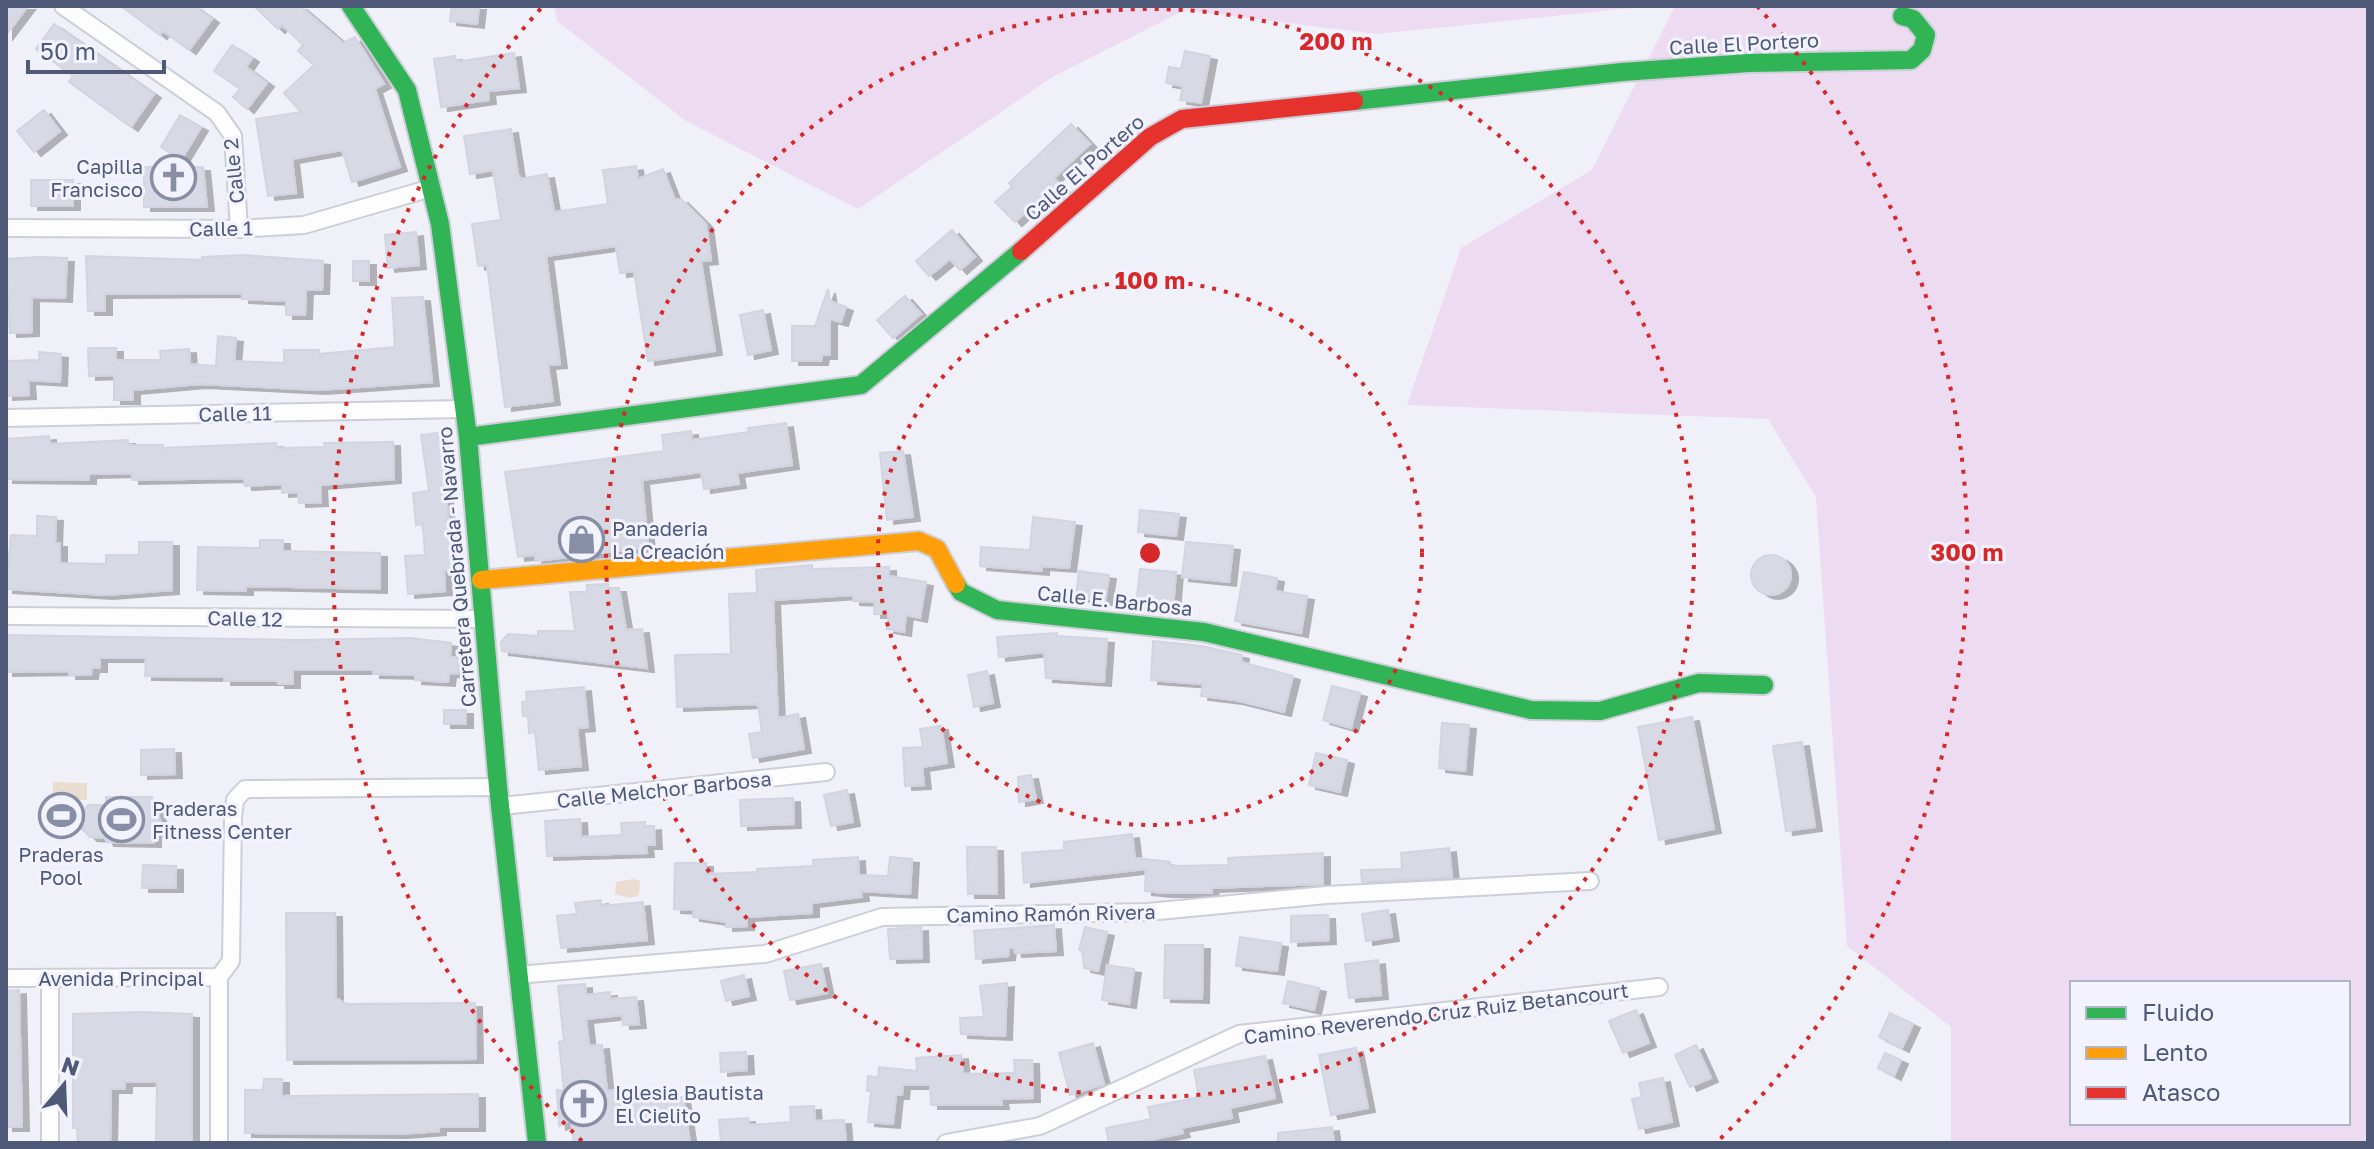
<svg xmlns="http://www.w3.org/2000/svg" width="2374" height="1149" viewBox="0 0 2374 1149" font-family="'Golos Text',sans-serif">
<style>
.green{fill:#eddbf1;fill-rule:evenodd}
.water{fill:#e9ddd1}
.building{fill:#d7dae5;stroke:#d2d4e1;stroke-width:2;filter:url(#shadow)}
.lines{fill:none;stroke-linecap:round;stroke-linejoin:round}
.street-casing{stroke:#ccced8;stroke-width:20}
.fast-casing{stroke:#cdced9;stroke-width:22}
.slow-casing{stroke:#cdced9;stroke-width:22}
.jam-casing{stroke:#cdced9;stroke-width:22}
.street{stroke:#fdfdfe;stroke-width:16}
.fast{stroke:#30b455;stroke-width:18}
.slow{stroke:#ff9f0a;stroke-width:18}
.jam{stroke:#e5322d;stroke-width:18}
.ring{fill:none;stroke:#d62828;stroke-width:4;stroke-dasharray:4 8}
.labels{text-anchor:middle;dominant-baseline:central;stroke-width:6;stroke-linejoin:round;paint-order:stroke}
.street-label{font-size:20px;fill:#4e5978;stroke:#f3f3ff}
.poi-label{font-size:20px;fill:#4e5978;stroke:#f3f3ff;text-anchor:start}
.centre{fill:#d62828;stroke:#f3f3ff;stroke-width:4}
.ring-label{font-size:24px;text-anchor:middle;font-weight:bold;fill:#d62828;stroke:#f3f3ff;stroke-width:6;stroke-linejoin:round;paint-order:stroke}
</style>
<defs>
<filter id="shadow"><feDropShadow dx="7" dy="4" stdDeviation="0" flood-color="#0004"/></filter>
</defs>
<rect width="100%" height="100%" fill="#f0f0f8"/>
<path class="green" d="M554 6H1653L1376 34 1185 10 1054 76 858 209 686 121 557 21Z
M1675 6H2368V1143H1951V1027L1847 946 1816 497 1768 419 1407 405 1461 248 1592 170ZM2072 983H2348V1123H2072Z"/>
<path class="water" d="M53 782 87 783V800H73L66 820 72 828V838H52Z
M633 879 640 881 639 895 630 898 615 894 616 882Z"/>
<path class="building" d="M6 6H28L6 35Z
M121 6H194L212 19 189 50 163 31 160 35Z
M254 6H300L343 43 355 37 384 84 375 89 400 167 352 182 342 150 292 159 296 193 268 196 256 119 301 112 284 93 314 65 298 51 303 45 282 25 278 29Z
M452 6H479L477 24 450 21Z
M54 24 154 94 131 127 69 82 73 76 36 49Z
M232 45 252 58 246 67 267 83 247 109 233 97 240 89 214 71Z
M1185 51 1210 56 1201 103 1180 100 1183 86 1166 83 1169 67 1181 69Z
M514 53 519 88 488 91 489 100 441 107 434 59 455 56 456 62Z
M44 110 60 131 34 152 17 131Z
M180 115 201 127 181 160 161 147Z
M1071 124 1090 144 1054 178 1063 188 1047 203 1042 197 1015 222 995 202 1012 187 1009 183Z
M511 129 518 174 521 179 547 174 554 212 608 204 603 170 636 166 638 179 663 169 675 200 681 199 706 224 711 260 701 261 715 351 648 361 634 271 620 273 616 246 546 256 560 364 548 365 553 401 505 407 487 265 478 266 472 224 501 220 493 170 470 174 464 136Z
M144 167H203L207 207H144Z
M31 180H73V206H31Z
M952 230 975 257 960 270 950 259 929 276 916 261Z
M416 232 419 265 388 268 385 235Z
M244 255 323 261 322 290H306L305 315H286V301L242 299V293L105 294V311H88L86 256 202 260V257Z
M38 257 67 258 65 298 32 297V332L10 333 6 259Z
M353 261H369V281H353Z
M828 289 830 301 846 307 841 322 830 319V355H822L821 361H792V326H815Z
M905 296 921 314 893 338 877 320Z
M423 297 432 382 319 390 199 384 133 390V400H114V375L89 376 88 348H116V360H161L160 351 189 349 190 364 216 366 218 336 236 338 234 361 284 363V350H319V354L395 347 392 298Z
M763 310 771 350 748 355 740 315Z
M39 352 61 354 60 382 28 380 29 395 6 396V361L39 360Z
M786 423 792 465 737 473 739 484 704 489 701 472 642 480 648 547 535 561V555L518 557 505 472 664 451 662 435 691 431 692 440 749 432 748 428Z
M444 432 450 475 444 476 450 535H455L457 571H444L445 591 408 594 405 556 425 555 423 524 416 525 413 493 429 491 421 435Z
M49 436 50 444 128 440V445H163V448L276 443 277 448 325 447 324 443 393 442 394 479 320 485 321 502 299 503 298 492 282 493V484L245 486 244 478 132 480V473L89 474V480L6 479V439Z
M903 451 913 517 887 520 880 453Z
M1140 510 1179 514 1176 536 1138 532Z
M37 516 56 517 55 543H60V563L106 564V555H139V542H172V590L106 595 6 589 11 535 37 536Z
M1033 517 1075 522 1069 568 1042 566V571L980 566 981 547 1030 550Z
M260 540H283V551L380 553V589L246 586V591L197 590 198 547 260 548Z
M1186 542 1233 546 1229 582 1182 577Z
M1751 575a20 20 0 1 1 40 0a20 20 0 1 1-40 0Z
M812 565V569L889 567V576L926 582 920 618 906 615 904 632 887 629 889 614H874L875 602 853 601V595L773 600 778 718 798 714 804 749 753 758 749 734 762 732 758 704 677 707 675 655 731 654 729 594 757 593 756 570Z
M1140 569 1176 572 1173 609 1136 606Z
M1079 571 1109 575 1105 601 1076 597Z
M1244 572 1277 578 1275 591 1307 596 1301 633 1235 621Z
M608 584V588H619L626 630 642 629 647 668 502 651 501 642 508 634 538 636V631H575L570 592H587V585Z
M1057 633V636L1107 639 1104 682 1046 678 1044 652 999 657 997 637Z
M6 635 298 640 410 638 451 643 450 657 459 658 458 674 449 673 448 682 415 680V675L373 674V670H293V684H278V681H224V677L145 676 146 658H100V668H92L91 675H69V671L6 672Z
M1153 641 1202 646 1242 655 1241 662 1293 676 1284 712 1235 700 1201 696 1203 684 1151 680Z
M987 671 993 703 974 707 968 675Z
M1332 686 1360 693 1351 728 1323 720Z
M584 687 588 727 577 728 581 766 539 770 535 732 529 733 528 716H523L522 702 527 701 526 692Z
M444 710H466V724H444Z
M1692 717 1714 829 1659 840 1638 727Z
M1442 723 1469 725 1465 771 1439 768Z
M941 726 947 763 922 767 924 785 905 786 903 748 923 747 920 729Z
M1802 742 1815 827 1786 831 1773 746Z
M174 749 175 774 141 775V750Z
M1316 753 1347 760 1340 792 1309 785Z
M1031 775 1036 799 1019 802 1018 777Z
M847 790 853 822 831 826 824 795Z
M106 797H152L162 826 154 833V843L107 842 105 838 90 837 81 828 80 815 88 805H106Z
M793 798 794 824 741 826 740 800Z
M580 819 581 837 622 835 621 823 645 822V827L654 826 655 845H646L647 853 547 856 545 821Z
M1132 834 1135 858 1170 862V866L1229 865 1228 858 1323 853V884L1211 888 1212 893H1165L1145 891 1146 869 1024 883 1022 853 1064 850V842Z
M967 847H996L997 894H968Z
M1449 848 1452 877 1362 882 1361 870 1402 869 1401 853Z
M858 857 859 875 888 876 890 857 912 859 910 894 861 891 862 897 812 903V913L747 917V926L726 927V922L693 917V910L674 909 675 863H706V874L757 872V869L813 866V860Z
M143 865 176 866V888H142Z
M601 900V906L643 902 647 940 561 948 557 916 577 914 575 903Z
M1388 910 1392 937 1366 941 1362 914Z
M286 913H335L336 998 346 1004 475 1003 476 1059 287 1060Z
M1328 915 1329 940 1291 942V916Z
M1054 925 1056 951 1015 953 1014 948H1009L1008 956 976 959 974 931Z
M921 927 922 958 890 959 888 929Z
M1085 927 1107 932 1098 971 1084 968 1082 950H1079Z
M1240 937 1281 943 1277 971 1236 966Z
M1165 945H1203L1202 999 1164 998Z
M1378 960 1381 995 1349 998 1345 964Z
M821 964 827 993 790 1000 784 971Z
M1107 965 1134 969 1129 1004 1102 1000Z
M744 975 749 996 726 1001 721 981Z
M1288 981 1319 988 1314 1010 1283 1003Z
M1007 983 1005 1036 961 1034 960 1018 984 1017 980 986Z
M585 984 586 995 610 992V999L636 997 639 1024 623 1025 622 1015 586 1019 589 1046 602 1045 607 1091 639 1087 640 1100 683 1097 690 1143H574L571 1120 559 1126 557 1090 564 1091 559 1042 564 1041 558 986Z
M19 990 22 1127H6V991Z
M1636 1010 1649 1043 1623 1053 1609 1021Z
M140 1012 192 1014V1143H156L157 1082H125V1089H111L110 1143H78L77 1128H73V1014Z
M1890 1013 1913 1024 1902 1048 1879 1037Z
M1093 1043 1104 1084 1070 1095 1059 1053Z
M1696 1045 1711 1078 1690 1087 1675 1055Z
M1356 1048 1368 1108 1331 1115 1319 1055Z
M746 1052 747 1070 721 1072 720 1053Z
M1885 1053 1901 1060 1894 1076 1878 1068Z
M961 1055 963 1074 1015 1073 1014 1060H1032L1033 1098 1001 1099 1002 1105H931L930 1085H903L902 1095H896L893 1124 868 1122 871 1091H867L868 1076 878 1077 879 1067 917 1071 916 1058Z
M1265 1056 1275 1098 1230 1108 1232 1118 1181 1128 1183 1133 1136 1143H1109L1106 1128 1151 1119 1148 1107 1199 1097 1194 1070Z
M1663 1078 1672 1122 1639 1129 1632 1099 1642 1097 1639 1083Z
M264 1079H282V1096L478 1094V1127H439V1131L401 1134 245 1133V1090H263Z
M814 1106 815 1121 844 1120 846 1143H721L719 1120 748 1118 749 1125 791 1122 790 1107Z
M1332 1127 1334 1143H1278V1133Z"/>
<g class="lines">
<defs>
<path id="street" d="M63 6 217 113 233 136 239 229
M6 228 239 229 304 225 431 188
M6 418 463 409
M6 616 484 619
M502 806 826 772
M517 975 765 954 882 917 1148 912 1326 895 1590 881
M219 977V1143
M6 978 219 977 231 961 233 817 235 800 245 789 498 787
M50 978V1143
M946 1143 1040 1126 1239 1034 1659 987"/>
<path id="fast" d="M351 6 407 90 440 224 468 437 498 787 537 1143
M1354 101 1622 72 1749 63 1911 60 1922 50 1926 35 1913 19 1902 16
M468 437 861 385 1021 251
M956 584 961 592 997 610 1204 632 1531 710 1600 711 1699 683 1764 685"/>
<path id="slow" d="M481 580 919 541 937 549 956 584"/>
<path id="jam" d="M1021 251 1150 137 1182 119 1354 101"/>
</defs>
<use href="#street" class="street-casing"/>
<use href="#fast" class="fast-casing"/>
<use href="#slow" class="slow-casing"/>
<use href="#jam" class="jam-casing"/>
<use href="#street" class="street"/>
<use href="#fast" class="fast"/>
<use href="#slow" class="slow"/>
<use href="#jam" class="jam"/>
</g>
<g class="ring">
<circle cx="1150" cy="553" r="272"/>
<circle cx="1150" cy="553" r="544"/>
<path d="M582 1141A817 817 0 0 1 543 6M1757 6A817 817 0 0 1 1718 1141"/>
</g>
<defs>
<symbol id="church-ring" viewBox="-11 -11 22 22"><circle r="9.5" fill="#f3f3ff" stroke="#878ea5" stroke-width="1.5"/><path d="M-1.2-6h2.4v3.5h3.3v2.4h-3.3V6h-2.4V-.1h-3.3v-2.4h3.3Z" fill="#878ea5"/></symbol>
<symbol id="shop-ring" viewBox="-11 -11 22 22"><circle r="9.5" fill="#f3f3ff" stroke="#878ea5" stroke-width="1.5"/><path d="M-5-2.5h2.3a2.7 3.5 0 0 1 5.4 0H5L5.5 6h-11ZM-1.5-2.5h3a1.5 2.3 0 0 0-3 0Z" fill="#878ea5"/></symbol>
<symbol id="stadium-ring" viewBox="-11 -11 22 22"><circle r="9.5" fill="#f3f3ff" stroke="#878ea5" stroke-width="1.5"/><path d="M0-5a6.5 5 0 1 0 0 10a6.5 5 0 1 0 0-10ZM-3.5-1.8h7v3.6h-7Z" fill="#878ea5"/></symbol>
</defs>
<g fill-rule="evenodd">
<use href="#church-ring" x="148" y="152" width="51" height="51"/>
<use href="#shop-ring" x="556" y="514" width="51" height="51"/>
<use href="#stadium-ring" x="36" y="790" width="51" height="51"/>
<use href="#stadium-ring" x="96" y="794" width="51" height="51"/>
<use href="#church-ring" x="558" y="1078" width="51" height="51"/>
</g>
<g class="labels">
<g class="street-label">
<text transform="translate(1744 43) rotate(-3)">Calle El Portero</text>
<text transform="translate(1084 167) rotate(-41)">Calle El Portero</text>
<text transform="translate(233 171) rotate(-96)">Calle 2</text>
<text transform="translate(221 228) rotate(-1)">Calle 1</text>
<text transform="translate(235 413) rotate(-1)">Calle 11</text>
<text transform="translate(456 567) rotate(-95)">Carretera Quebrada - Navarro</text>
<text transform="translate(1115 600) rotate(6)">Calle E. Barbosa</text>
<text transform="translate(245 618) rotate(1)">Calle 12</text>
<text transform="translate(664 789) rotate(-6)">Calle Melchor Barbosa</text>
<text transform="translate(1051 913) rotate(-1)">Camino Ramón Rivera</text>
<text x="121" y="978">Avenida Principal</text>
<text transform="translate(1436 1013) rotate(-7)">Camino Reverendo Cruz Ruiz Betancourt</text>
</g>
<g class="poi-label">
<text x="143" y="166" text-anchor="end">Capilla<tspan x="143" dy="23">Francisco</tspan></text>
<text x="612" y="528">Panaderia<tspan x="612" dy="23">La Creación</tspan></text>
<text x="152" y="808">Praderas<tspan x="152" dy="23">Fitness Center</tspan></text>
<text x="61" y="854" text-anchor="middle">Praderas<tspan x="61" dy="23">Pool</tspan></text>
<text x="615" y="1092">Iglesia Bautista<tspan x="615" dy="23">El Cielito</tspan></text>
</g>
</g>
<circle cx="1150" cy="553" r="12" class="centre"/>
<g class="ring-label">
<text x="1336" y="50">200 m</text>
<text x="1150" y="289">100 m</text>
<text x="1967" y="561">300 m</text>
</g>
<rect width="2374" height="1149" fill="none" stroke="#4e5978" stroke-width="16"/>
<rect x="2070" y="981" width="280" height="144" fill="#f3f3ff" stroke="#b1b5c9" stroke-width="2"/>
<rect x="2086" y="1007" width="40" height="12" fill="#30b455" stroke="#b1b5c9" stroke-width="2"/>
<text x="2142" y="1021" font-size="24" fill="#4e5978">Fluido</text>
<rect x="2086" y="1047" width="40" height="12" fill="#ff9f0a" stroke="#b1b5c9" stroke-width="2"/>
<text x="2142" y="1061" font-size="24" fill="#4e5978">Lento</text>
<rect x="2086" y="1087" width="40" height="12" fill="#e5322d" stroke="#b1b5c9" stroke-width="2"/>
<text x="2142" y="1101" font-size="24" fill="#4e5978">Atasco</text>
<g transform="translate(64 1085) rotate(19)" stroke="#f3f3ff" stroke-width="6" paint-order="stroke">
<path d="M0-6L14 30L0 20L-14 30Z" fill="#4e5978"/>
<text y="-12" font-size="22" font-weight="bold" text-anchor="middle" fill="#4e5978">N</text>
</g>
<path d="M28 60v12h136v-12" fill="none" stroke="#4e5978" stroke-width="4"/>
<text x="40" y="60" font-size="24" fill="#4e5978" stroke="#f3f3ff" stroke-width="6" paint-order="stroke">50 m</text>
</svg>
